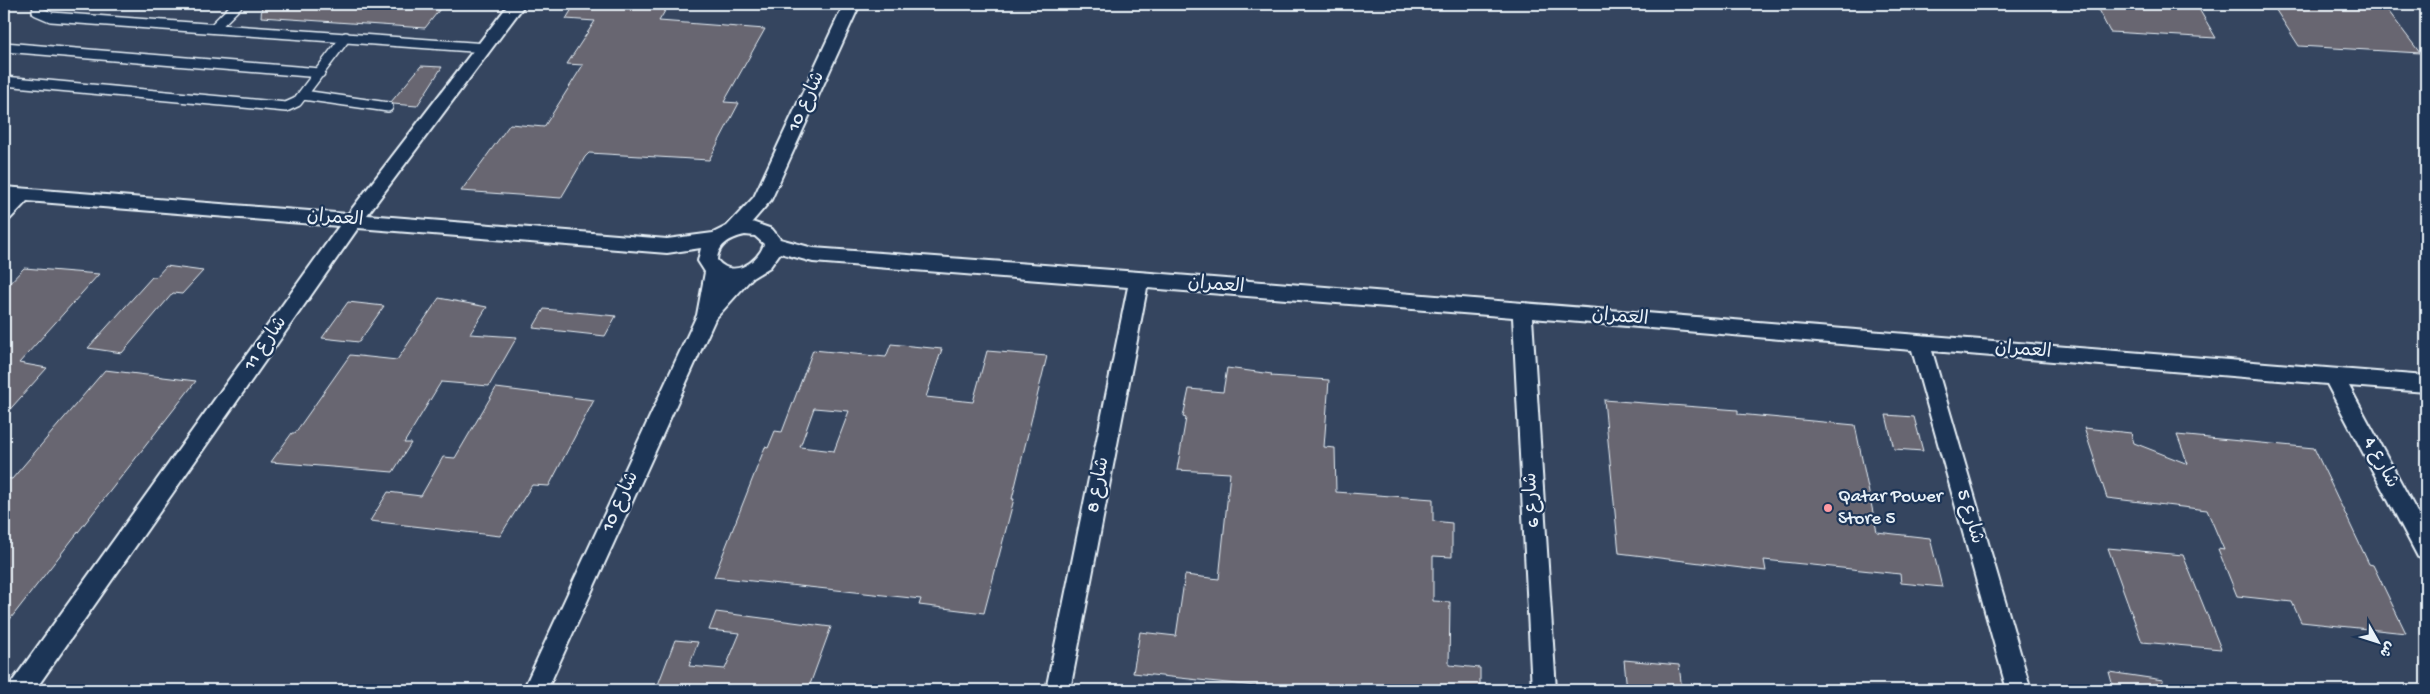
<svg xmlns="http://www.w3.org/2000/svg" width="2430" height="694" viewBox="0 0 2430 694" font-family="'Gochi Hand','Playpen Sans Arabic',sans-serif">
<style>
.built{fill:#34445f}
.building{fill:#686671;stroke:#e8f1f8;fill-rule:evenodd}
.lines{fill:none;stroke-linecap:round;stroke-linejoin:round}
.service-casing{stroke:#e8f1f8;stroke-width:12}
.minor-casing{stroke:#e8f1f8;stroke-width:4}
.service{stroke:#1d3557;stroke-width:9}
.minor{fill:#1d3557;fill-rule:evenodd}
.poi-dot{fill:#ff9aa2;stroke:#1d3557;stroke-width:2}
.labels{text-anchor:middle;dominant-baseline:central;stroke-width:4.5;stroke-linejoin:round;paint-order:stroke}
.street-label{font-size:19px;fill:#e8f1f8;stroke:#1d3557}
.poi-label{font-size:19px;fill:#e8f1f8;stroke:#1d3557;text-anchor:start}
</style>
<rect width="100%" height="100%" fill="#1d3557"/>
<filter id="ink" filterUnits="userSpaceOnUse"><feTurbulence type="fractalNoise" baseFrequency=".02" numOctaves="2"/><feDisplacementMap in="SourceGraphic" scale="10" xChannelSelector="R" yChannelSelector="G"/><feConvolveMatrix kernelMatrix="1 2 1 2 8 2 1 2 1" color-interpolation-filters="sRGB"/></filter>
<g filter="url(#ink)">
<path class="built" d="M4 4H2426V690H4Z"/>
<path class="building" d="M262 4H444L425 28 261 17Z
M575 4 668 6 659 21 765 29 724 102 739 103 709 160 589 153 585 157 561 198 461 191 510 124 544 127 583 65 567 64 595 21 566 19Z
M2095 4H2196L2216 38 2110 32Z
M2272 4H2383L2420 53 2299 46Z
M421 66 442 67 417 106 393 104 391 102Z
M166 266 203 271 182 294 173 293 122 353 88 348 152 277H156Z
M24 268 99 274 19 363 47 368 4 416V289Z
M439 298 487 307 470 334 517 337 489 386 441 382 404 443H411L393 472 271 462 292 433H295L350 355 397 360Z
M348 302 384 306 359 342 322 338Z
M544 309 616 316 605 336 533 328Z
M891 344 942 349 926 397 973 402 987 351 1047 356 1012 499H1014L984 613 919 605 921 599 714 577 765 447 768 448 775 431 782 432 813 350 886 357ZM814 408 849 411 834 451 800 447Z
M1227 368 1272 374 1271 376 1329 380 1324 447 1335 448 1336 492 1433 499V521L1452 523V557L1433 556V601L1450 602 1449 665 1480 668V690H1293L1133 673 1140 632 1176 636 1185 575 1219 579 1230 473 1177 470 1186 418 1183 417 1189 389 1223 392Z
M105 370 196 381 4 627V478L12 479Z
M496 388 594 400 549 486 532 485 500 536 370 521 388 492 421 496 443 457 455 458Z
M1604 400 1738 410V414L1855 425 1877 532 1930 538 1942 587 1901 583 1900 574 1764 560 1766 571 1619 553Z
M1886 415 1914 417 1923 451 1894 449Z
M2084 428 2131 433 2134 443 2188 464 2177 435 2314 448 2369 564 2373 565 2406 633 2301 622 2292 602 2237 596 2218 549 2224 550 2207 510 2107 498Z
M2108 548 2183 555 2221 649 2142 642Z
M716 612 831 627 808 690H656L675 640 698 642 689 666 725 669 740 633 709 630Z
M1624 660 1679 665 1682 690H1627Z
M2109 672 2163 680 2162 690H2114Z"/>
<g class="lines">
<defs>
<path id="service" d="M39 4 37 11 51 17 486 48
M215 27 238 4
M4 47 320 73
M4 81 286 107 297 102 346 37
M303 95 388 107"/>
<path id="minor" d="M509 4H525L367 215 667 239 713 233 727 226 754 197 844 4H860L771 200 752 222 772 229 780 239 813 248 1139 272 2426 376V392L2349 386 2426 529V560L2418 557 2327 384 1932 351 2031 690H2007L1912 350 1532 318 1556 690H1532L1513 317 1147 288 1070 690H1046L1128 287 813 262 780 253 770 267 752 278 715 319 547 690H523L697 315 705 272 698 261 701 248 667 253 358 228 35 690H9L12 682 339 226 27 201 10 219 4 221V203L7 200 4 199V187L348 214ZM745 235 755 236 764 244C758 263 732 279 717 260 718 244 731 238 745 235Z"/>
</defs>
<use href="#service" class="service-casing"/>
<use href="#minor" class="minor-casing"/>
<use href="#service" class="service"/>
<use href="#minor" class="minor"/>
</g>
</g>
<circle class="poi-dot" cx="1828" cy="508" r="5"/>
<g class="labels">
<g class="street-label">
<text transform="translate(807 102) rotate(-65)">شارع 10</text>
<text transform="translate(335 219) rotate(5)">العمران</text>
<text transform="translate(1216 286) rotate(5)">العمران</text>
<text transform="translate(1620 318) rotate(5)">العمران</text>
<text transform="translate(266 344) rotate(-55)">شارع 11</text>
<text transform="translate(2023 351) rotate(5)">العمران</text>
<text transform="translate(2380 463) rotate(62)">شارع 4</text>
<text transform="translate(1099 485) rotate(-79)">شارع 8</text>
<text transform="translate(1533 500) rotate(-93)">شارع 6</text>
<text transform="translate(621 502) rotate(-65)">شارع 10</text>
<text transform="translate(1969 517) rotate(74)">شارع 5</text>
</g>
<g class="poi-label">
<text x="1838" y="497">Qatar Power<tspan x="1838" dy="22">Store 5</tspan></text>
</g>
</g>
<rect width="2430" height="694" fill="none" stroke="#1d3557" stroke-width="20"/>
<rect x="10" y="10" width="2410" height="674" fill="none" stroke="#e8f1f8" stroke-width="2" filter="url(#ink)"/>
<g transform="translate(2378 642) rotate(129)" stroke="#1d3557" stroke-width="4" paint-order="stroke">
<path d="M0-4L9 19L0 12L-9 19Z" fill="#e8f1f8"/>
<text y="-8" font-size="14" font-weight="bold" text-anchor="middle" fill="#e8f1f8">ش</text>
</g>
</svg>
